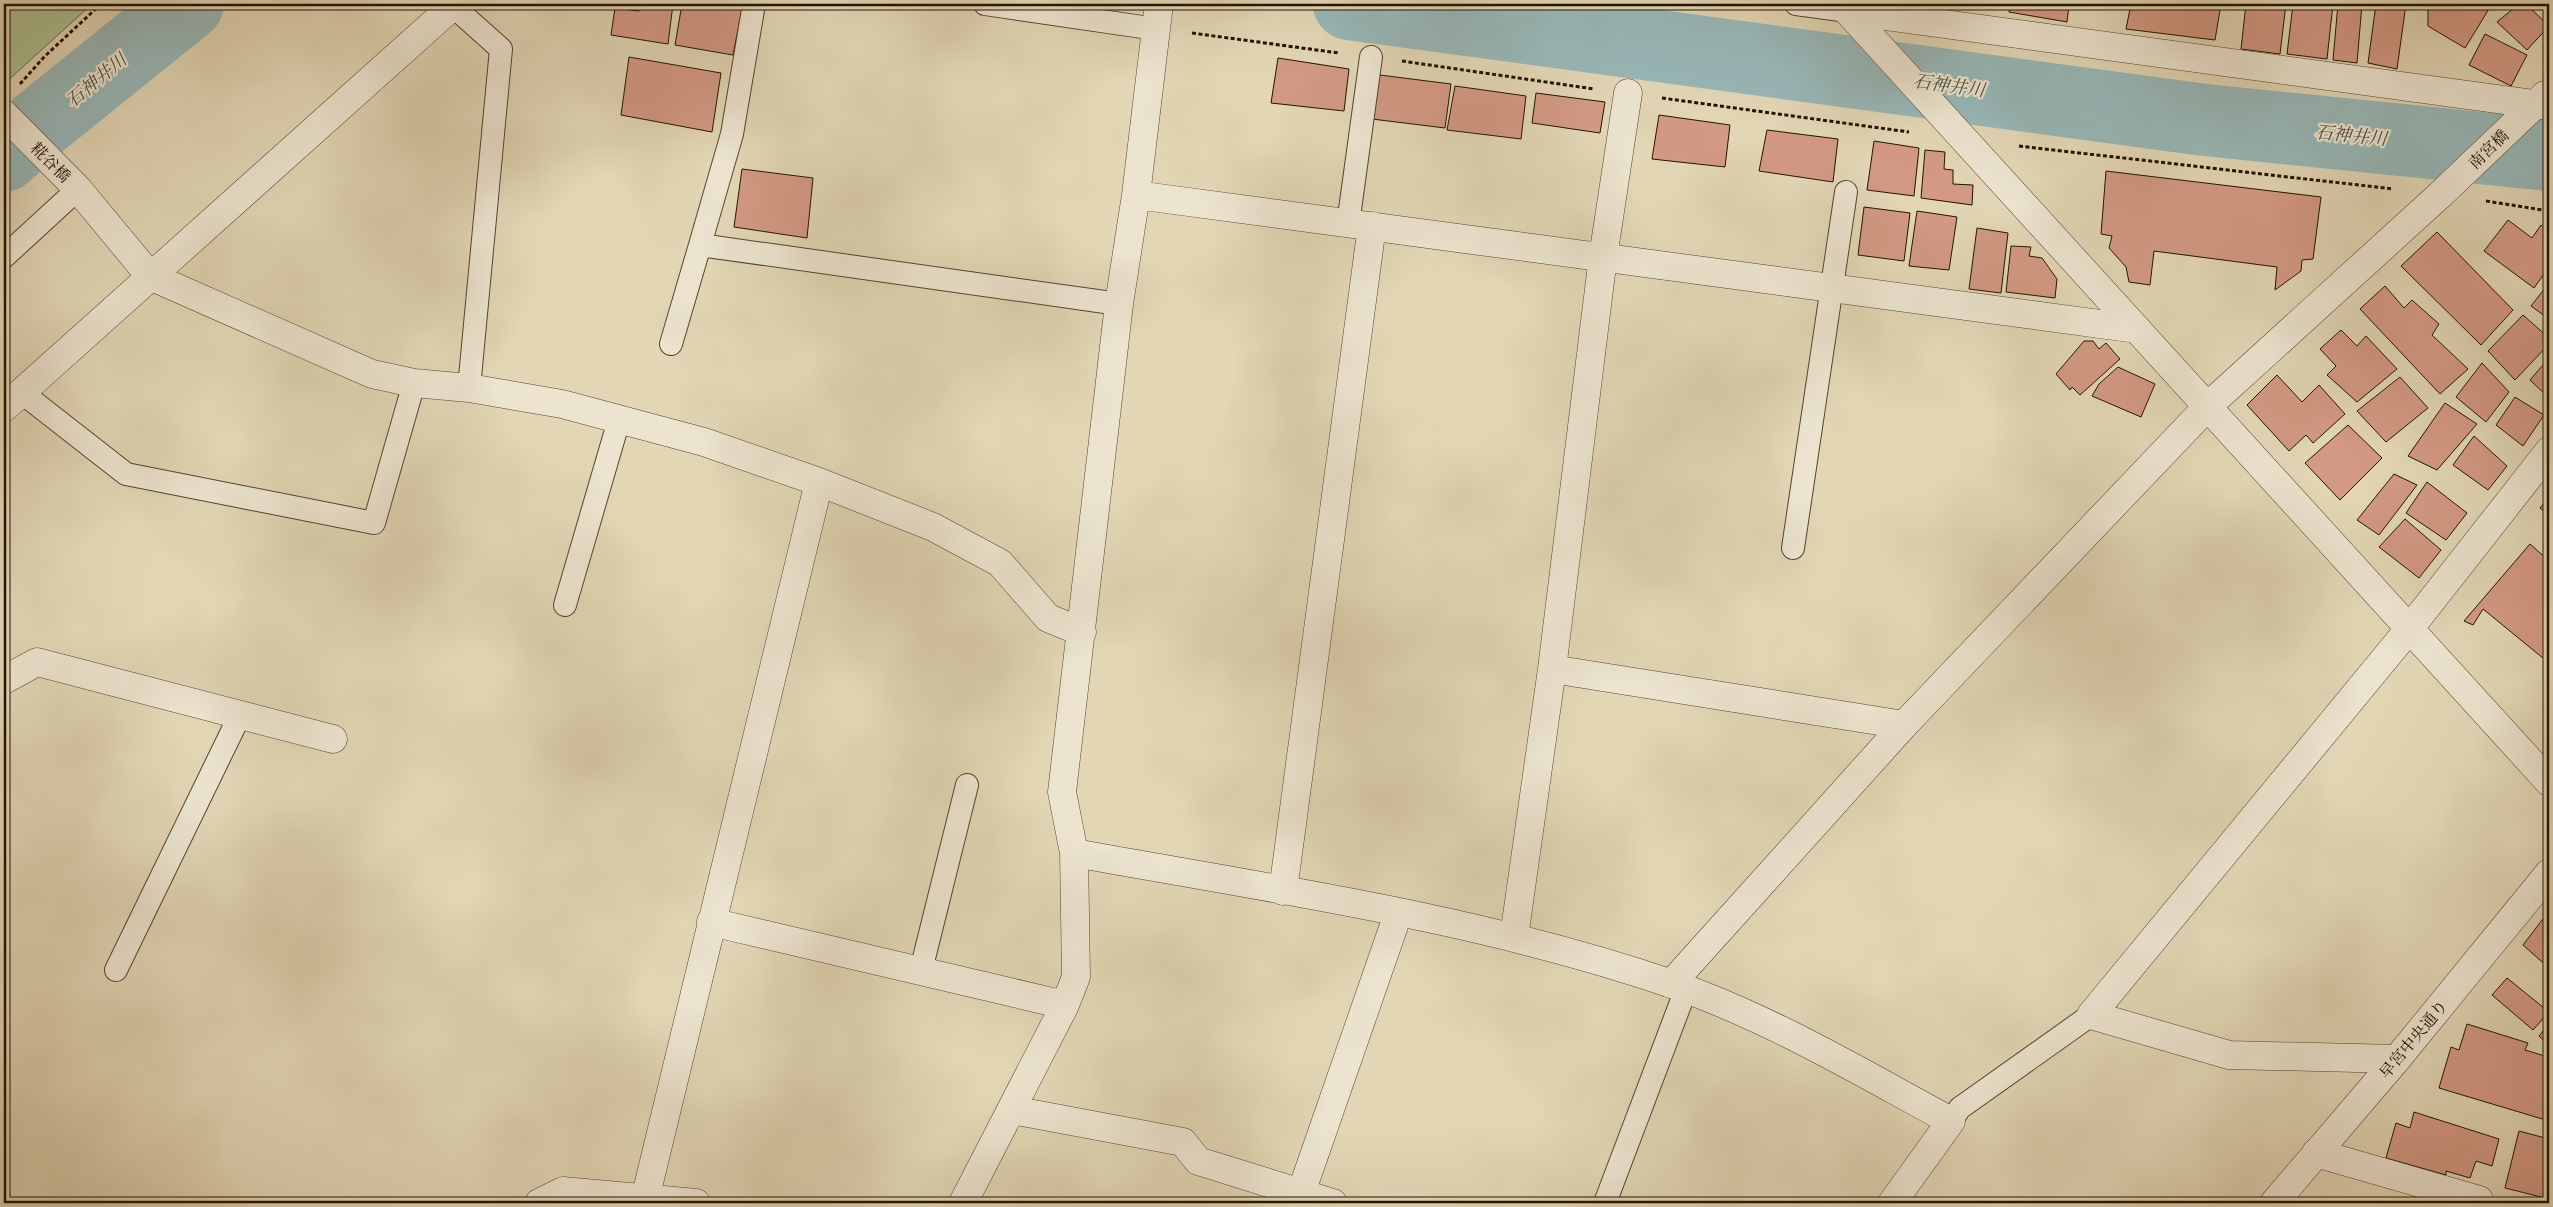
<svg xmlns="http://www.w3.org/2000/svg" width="2553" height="1207" viewBox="0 0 2553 1207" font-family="'Gentium Book Plus','Noto Serif JP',serif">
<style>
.green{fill:#aebf91;stroke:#686949}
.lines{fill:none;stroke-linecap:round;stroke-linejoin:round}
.river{stroke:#98b7b7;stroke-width:72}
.building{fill:#d39983;stroke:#231301}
.service-casing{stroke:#53442e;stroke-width:24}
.minor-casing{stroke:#53442e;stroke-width:29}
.tertiary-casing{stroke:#53442e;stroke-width:29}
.path{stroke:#231301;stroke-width:3;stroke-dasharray:4 2.5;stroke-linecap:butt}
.service{stroke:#ece4cf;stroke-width:22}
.minor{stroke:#ece4cf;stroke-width:28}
.tertiary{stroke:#ece4cf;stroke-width:28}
.labels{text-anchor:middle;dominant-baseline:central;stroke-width:4.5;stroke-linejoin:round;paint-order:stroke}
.street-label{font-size:16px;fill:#231301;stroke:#ece4cf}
.water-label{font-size:18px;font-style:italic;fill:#4c4c41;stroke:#ece4cf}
</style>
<rect width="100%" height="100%" fill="#e2d6b5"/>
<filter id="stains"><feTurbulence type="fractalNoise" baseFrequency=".004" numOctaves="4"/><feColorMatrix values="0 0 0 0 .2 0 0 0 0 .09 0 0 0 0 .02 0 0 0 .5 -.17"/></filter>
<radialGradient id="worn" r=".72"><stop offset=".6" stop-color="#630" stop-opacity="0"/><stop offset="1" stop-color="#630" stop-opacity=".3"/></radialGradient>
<path class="green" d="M4 4H92L4 84Z"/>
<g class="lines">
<path class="river" d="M1349 4 2205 120 2549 155
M4 156 38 125 188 4"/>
</g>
<path class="building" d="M641 4H673L668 44 611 35 615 8 639 11Z
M682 4H743L733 55 675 45Z
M2010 4H2069L2067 22 2009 12Z
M2131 4H2221L2215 40 2126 29Z
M2246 4H2286L2280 54 2241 49Z
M2293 4H2333L2327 59 2287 54Z
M2338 4H2362L2357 63 2333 60Z
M2376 4H2406L2397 69 2368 63Z
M2428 4H2492L2465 48 2428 26Z
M2519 4H2526L2549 26 2527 50 2497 22Z
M2540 4H2549V14Z
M2485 34 2527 55 2511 86 2469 65Z
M629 57 721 73 712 132 621 115Z
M1278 58 1349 69 1344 111 1271 103Z
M1380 75 1451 84 1445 128 1372 119Z
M1455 86 1526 96 1521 139 1447 130Z
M1536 93 1605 102 1600 133 1532 123Z
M1659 115 1730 125 1725 167 1652 159Z
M1767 130 1838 139 1833 182 1759 171Z
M1874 141 1919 148 1914 196 1867 190Z
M1925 150 1945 152 1944 169 1953 170V184L1973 185 1972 205 1921 198Z
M742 169 813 178 807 238 734 227Z
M2106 171 2321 197 2313 259 2302 260 2301 271 2275 290 2277 267 2154 251 2150 285 2129 282 2126 267 2109 248 2112 236 2101 234Z
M1864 207 1910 213 1904 261 1858 255Z
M1917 211 1957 217 1949 270 1909 266Z
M2508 220 2532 238 2541 225 2549 232V267L2534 288 2484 251Z
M1977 228 2008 233 2001 293 1969 289Z
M2437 232 2513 310 2481 345 2401 266Z
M2011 246 2031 247 2029 256 2042 258 2057 279 2055 298 2006 292Z
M2549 283V319L2531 306Z
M2385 286 2404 308 2412 300 2439 324 2432 335 2468 369 2440 394 2360 309Z
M2523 315 2549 338V344L2515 380 2488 351Z
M2341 330 2357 346 2366 336 2397 369 2357 402 2327 375 2336 366 2320 349Z
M2084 341H2093L2099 349 2106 343 2120 359 2080 395 2072 387 2070 390 2056 374Z
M2549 358V398L2530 380Z
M2482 363 2509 392 2486 422 2456 397Z
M2118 367 2155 384 2141 417 2092 396 2099 384Z
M2277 375 2302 402 2319 385 2345 414 2313 443 2306 435 2289 451 2247 405Z
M2400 377 2428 408 2386 442 2357 411Z
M2515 397 2544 415 2523 446 2496 425Z
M2445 403 2477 424 2437 470 2408 456Z
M2348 425 2382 458 2340 500 2305 463Z
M2474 436 2507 466 2488 490 2453 465Z
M2394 474 2417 485 2379 535 2357 520Z
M2427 482 2467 513 2446 540 2406 513Z
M2549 497V515L2540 508Z
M2405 519 2441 550 2419 578 2379 547Z
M2530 544 2549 561V663L2483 609 2473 625 2464 621Z
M2549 911V968L2523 945Z
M2507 978 2549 1012 2533 1030 2492 995Z
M2467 1024 2528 1043 2525 1050 2548 1057 2544 1071 2549 1072V1121L2439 1088 2451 1047 2459 1050Z
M2549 1024V1045L2539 1036Z
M2414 1112 2499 1139 2492 1166 2476 1161 2470 1178 2446 1171V1175L2386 1158 2396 1123 2410 1128Z
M2519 1131 2549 1139V1203H2539L2541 1197 2505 1188Z"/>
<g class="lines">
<defs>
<path id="service" d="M754 4 732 134 700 245 1119 304
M985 4 1156 29
M1796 4 1848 11
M453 6 501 49 469 388
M1348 224 1371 57
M4 257 78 189
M671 344 700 245
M21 392 126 474 374 523 414 383
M1793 548 1846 192
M565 605 619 420
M116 970 240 715
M921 970 967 785
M1951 1121 1960 1108 2091 1015
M1605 1203 1686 989"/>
<path id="minor" d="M1848 11 2549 106
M4 114 78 189 150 276 372 374 414 383 469 388 562 404 704 442 819 482 933 527 1000 563 1048 618 1082 632
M2441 194 2545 95
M1136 195 2137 329
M1552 669 1904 725
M4 680 37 662 333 739
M1074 853C1274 889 1479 918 1672 984 1770 1018 1860 1072 1951 1121L1892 1203
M1283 891 1372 226
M711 922 1065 1005
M1514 937 1552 669 1603 257 1628 93
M2397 1059 2229 1055 2091 1015 2410 628 2549 451
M1012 1110 1183 1142 1198 1161 1333 1203
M2316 1153 2479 1200 2478 1203
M1301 1193 1398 914
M645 1199 819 482
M539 1203 563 1191 696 1203
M963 1203 1065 1005 1076 977 1074 853 1062 792 1119 304 1136 195 1159 4"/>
<path id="tertiary" d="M1841 4 2549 782
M4 408 455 4
M1671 984 1904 725 2208 406 2441 194
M2274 1203 2397 1059 2549 873"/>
</defs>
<use href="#service" class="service-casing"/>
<use href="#minor" class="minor-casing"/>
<use href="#tertiary" class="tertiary-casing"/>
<path class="path" d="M1192 33 1339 53
M1402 61 1594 89
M20 84 45 56 101 4
M1662 98 1909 132
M2019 146 2393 189
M2486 201 2549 211"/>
<use href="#service" class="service"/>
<use href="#minor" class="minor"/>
<use href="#tertiary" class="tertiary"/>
</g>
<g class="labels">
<g class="street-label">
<text transform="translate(2488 149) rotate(-44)">南宮橋</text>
<text transform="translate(51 162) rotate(45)">糀谷橋</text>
<text transform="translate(2413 1039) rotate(-50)">早宮中央通り</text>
</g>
<g class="water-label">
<text transform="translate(96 80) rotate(-40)">石神井川</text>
<text transform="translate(1949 85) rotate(8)">石神井川</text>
<text transform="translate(2351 135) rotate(6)">石神井川</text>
</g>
</g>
<rect width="2553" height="1207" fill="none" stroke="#e2d6b5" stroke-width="20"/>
<rect x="5" y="5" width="2543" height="1197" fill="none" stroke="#231301" stroke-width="2.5"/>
<rect x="10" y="10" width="2533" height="1187" fill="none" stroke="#231301"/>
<rect width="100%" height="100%" filter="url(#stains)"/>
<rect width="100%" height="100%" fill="url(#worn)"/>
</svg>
